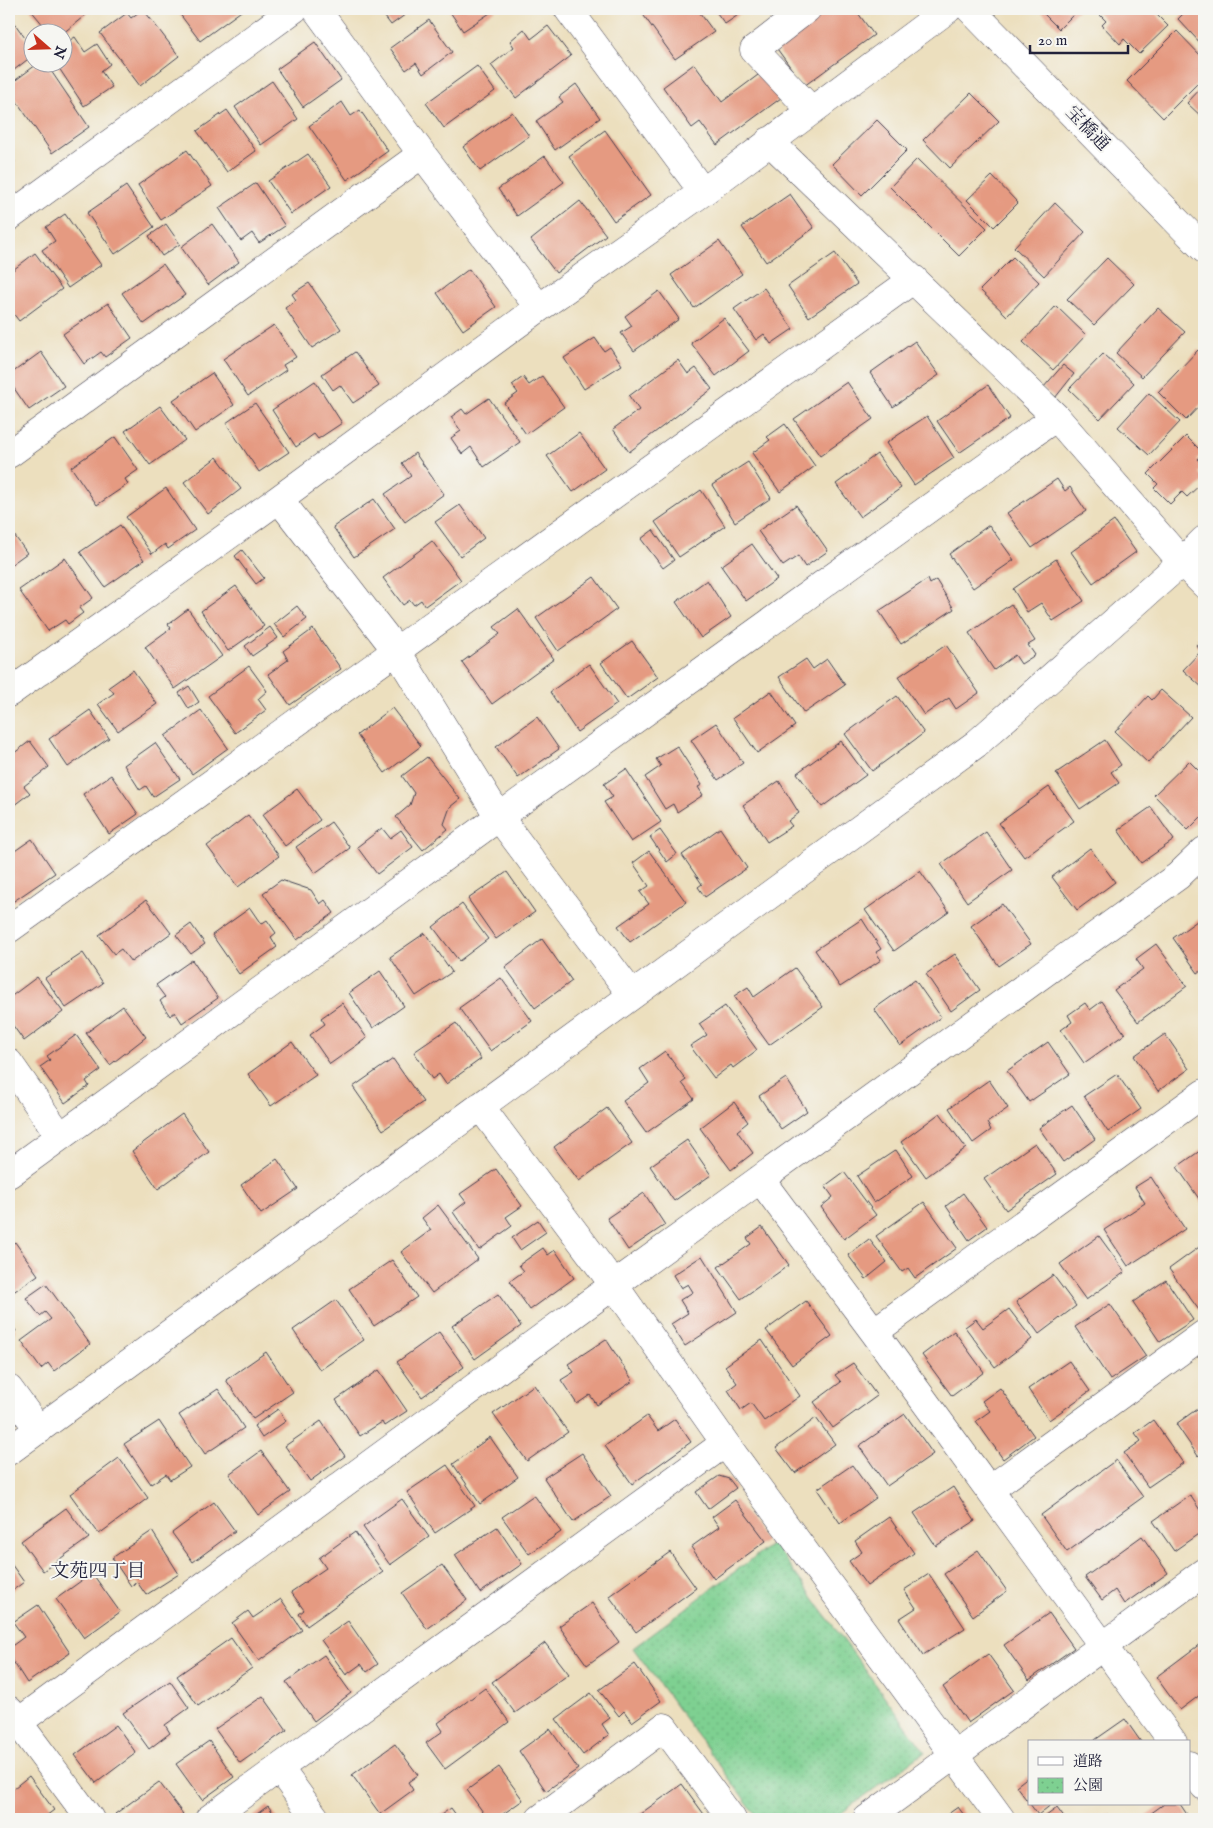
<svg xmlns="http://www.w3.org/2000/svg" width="1213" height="1828" viewBox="0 0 1213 1828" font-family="'IM FELL English','Noto Serif JP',serif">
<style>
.park{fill:url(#park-dots);stroke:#507966}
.building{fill:#e59a81}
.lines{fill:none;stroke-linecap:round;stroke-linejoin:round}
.minor-casing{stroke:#403e4f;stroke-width:29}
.minor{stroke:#fff;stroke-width:28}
.labels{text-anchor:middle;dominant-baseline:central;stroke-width:4;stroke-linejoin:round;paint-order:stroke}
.street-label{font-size:18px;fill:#22223b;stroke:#f6f6f2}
.neighbourhood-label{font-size:19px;fill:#22223b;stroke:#f6f6f2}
</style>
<defs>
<pattern id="park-dots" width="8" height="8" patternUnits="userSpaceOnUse" patternTransform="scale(1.25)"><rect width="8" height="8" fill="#7ed091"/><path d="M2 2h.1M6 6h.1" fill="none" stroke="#6db27e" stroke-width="1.8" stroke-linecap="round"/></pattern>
</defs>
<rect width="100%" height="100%" fill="#f6f6f2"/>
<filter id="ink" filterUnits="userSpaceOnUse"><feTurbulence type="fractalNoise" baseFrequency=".02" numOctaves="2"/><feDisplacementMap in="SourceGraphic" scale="10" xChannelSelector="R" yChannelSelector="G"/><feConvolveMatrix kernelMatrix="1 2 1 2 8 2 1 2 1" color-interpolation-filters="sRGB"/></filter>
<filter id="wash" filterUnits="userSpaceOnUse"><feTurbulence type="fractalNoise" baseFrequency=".0096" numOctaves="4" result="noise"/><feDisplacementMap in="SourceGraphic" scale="20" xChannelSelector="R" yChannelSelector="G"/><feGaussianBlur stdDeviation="1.12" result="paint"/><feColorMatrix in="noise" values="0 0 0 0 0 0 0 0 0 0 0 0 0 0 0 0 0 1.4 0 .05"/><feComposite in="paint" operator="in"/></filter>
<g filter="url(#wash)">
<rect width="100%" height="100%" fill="#ecdfbe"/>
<path class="park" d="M773 1543 925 1752 833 1819H759L633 1648Z"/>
<g id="blocks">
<path class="building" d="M30 9H93L62 34 49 32Z
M143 9 179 56 140 86 100 33 127 13 131 18Z
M176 9H244L200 41Z
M379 9H413L391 25Z
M448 9H496L463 31Z
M639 9H697L714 32 675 59Z
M714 9H747L725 24Z
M825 9H855L874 35 804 86 775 46Z
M1039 9H1079L1059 29Z
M1094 9H1151L1168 26 1139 54 1124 39 1120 44 1102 25 1106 21Z
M1188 9H1204V47L1178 19Z
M429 20 452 52 423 74 416 63 406 70 390 48Z
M13 21 32 48V56L9 74V25Z
M548 26 571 56 516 98 491 65 514 47 510 41 524 29 531 39Z
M1177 31 1204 59V77L1163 118 1127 81Z
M75 37 85 52 97 44 110 64 101 71 112 87 84 106 55 62H62V45Z
M315 42 341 80 303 107 277 69Z
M40 62H45L89 127 52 153 9 90V85Z
M694 64 722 102 762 72 781 98 717 145 700 122 692 128 663 87Z
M477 66 495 91 444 128 426 103Z
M272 81 298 119 261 145 235 107Z
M576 84 600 118 555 150 536 121 563 102 559 97Z
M1204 85V119L1187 103Z
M971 93 999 121 950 168 923 140Z
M342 102 351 116 360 110 388 151 347 180 309 126Z
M227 110 256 151 227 172 197 131Z
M512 112 529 136 480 171 463 147Z
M877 120 907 150 862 195 832 164Z
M605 130 651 195 614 221 569 156Z
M187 150 212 186 161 220 138 185Z
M9 153 15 162 9 167Z
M308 154 331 186 291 214 268 181Z
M545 156 564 182 517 216 498 189Z
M917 159 987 228 959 256 890 187Z
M992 176 1018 203 994 227 967 200Z
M256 183 285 226 259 243 252 233 241 241 219 208Z
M126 186 154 227 115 254 87 213Z
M790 194 814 228 766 262 742 227Z
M580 201 606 235 556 273 531 240Z
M1055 203 1085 232 1044 276 1014 247Z
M65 214 101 265 68 288 42 250 55 241 46 227Z
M166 224 180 244 162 256 149 236Z
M212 224 239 262 208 285 181 247Z
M719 241 742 274 694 308 671 275Z
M35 253 62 289 19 321 9 308V281L10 280 9 273Z
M835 253 857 284 809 317 788 286Z
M1013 257 1039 282 1007 316 980 290Z
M1107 258 1134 284 1094 325 1067 299Z
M163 264 185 295 144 324 122 293Z
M469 269 496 307 463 330 437 293Z
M309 283 341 329 312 348 285 308 296 300 292 294Z
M764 288 793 329 771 344 764 334 756 340 734 309Z
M659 291 679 319 634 351 621 333 632 326 625 316Z
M108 303 132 338 105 357 101 352 84 364 63 334Z
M1056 306 1086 335 1053 370 1023 342Z
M1158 308 1185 332 1142 377 1116 353Z
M724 318 749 351 716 376 691 343Z
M274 325 296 357 283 365 286 370 248 396 223 359Z
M595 338 604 351 610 347 622 365 584 389 564 358Z
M915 341 939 375 893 407 870 373Z
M1198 350 1204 356V401L1186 420 1158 392Z
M41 352 64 386 29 410 9 381V375Z
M355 352 379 386 353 403 340 385 333 390 322 374Z
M1103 354 1134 383 1100 419 1069 389Z
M678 360 688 374 696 368 712 389 629 452 613 429 639 410 629 396Z
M1063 365 1074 374 1055 398 1043 388Z
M212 373 234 405 195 432 173 400Z
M542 376 564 407 526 434 504 403 518 393 512 385 523 377 529 385Z
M315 381 342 423 318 439 314 434 296 447 272 410Z
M847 382 873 419 820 456 794 419Z
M988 385 1010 418 959 453 937 421Z
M1149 393 1180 422 1149 455 1118 427Z
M489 398 520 442 484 467 471 447 462 454 451 438 461 431 451 417 462 409 466 414Z
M255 403 289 452 259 472 226 423Z
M160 406 185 440 150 465 125 431Z
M927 416 954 458 914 485 886 443Z
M785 424 815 466 780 492 752 453 770 440 767 437Z
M579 433 605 469 573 492 547 456Z
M1186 436 1203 453 1197 459 1204 466 1199 473 1204 478V481L1187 497 1182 492 1170 504 1154 488 1158 484 1148 474Z
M115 437 138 470 125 479 128 484 97 505 71 467Z
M415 453 444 494 405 522 385 494 411 476 402 463Z
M877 454 901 488 860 517 836 484Z
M217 457 241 489 208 514 184 482Z
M748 462 771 498 735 522 712 485Z
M1057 479 1065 491 1070 487 1086 511 1032 548 1007 513Z
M166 488 195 530 168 549 165 544 152 554 126 517Z
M701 490 725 526 679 557 655 522Z
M374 499 395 529 354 557 333 527Z
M460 505 484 538 460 556 435 522Z
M796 505 828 551 805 567 798 556 783 566 758 531Z
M1114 521 1136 552 1093 583 1071 552Z
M120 525 144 560 105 587 80 552Z
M989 525 1014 560 973 588 949 554Z
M9 528 27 553 9 566Z
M653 530 674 560 663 568 641 539Z
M432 541 461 580 425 606 421 600 414 605 410 600 403 605 383 578Z
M752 544 777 579 746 601 721 566Z
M242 550 264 578 256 584 235 556Z
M65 558 93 598 79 608 83 613 68 624 65 620 48 631 19 590Z
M1056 559 1084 601 1053 621 1041 603 1027 612 1013 589Z
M594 577 617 609 558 651 536 618Z
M928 579 930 584 936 580 954 609 901 644 879 611Z
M707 580 731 617 701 638 676 602Z
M236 586 264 626 228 651 201 611Z
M1011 604 1035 641 1028 645 1035 655 1021 664 1015 655 994 670 969 633Z
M297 606 307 619 284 637 274 624Z
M188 609 222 656 175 689 145 647 171 628 168 624Z
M518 609 554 659 492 704 462 662 500 634 494 627Z
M270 627 278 638 252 656 245 646Z
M313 629 341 669 290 705 268 674 288 660 283 651Z
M1204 636V689L1183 670 1201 651 1196 645Z
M632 641 658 677 627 699 601 663Z
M946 645 979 693 956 709 949 698 924 715 898 677Z
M806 659 813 669 827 659 845 685 804 713 779 677Z
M589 664 617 704 577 732 550 692Z
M249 666 267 691 258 699 266 710 235 733 208 696Z
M133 670 157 704 118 731 98 704 114 693 109 687Z
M189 686 199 702 189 709 179 693Z
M1161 690 1191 717 1148 763 1115 732 1148 696 1152 700Z
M771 691 795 726 757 753 733 718Z
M897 696 924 733 872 771 845 734Z
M392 708 421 746 385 773 357 735Z
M90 710 109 738 68 767 49 739Z
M201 710 228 748 192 774 165 736Z
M537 717 559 749 518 778 496 747Z
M716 723 743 763 718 780 691 740Z
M1105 740 1121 765 1111 772 1119 783 1080 809 1056 773Z
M30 741 49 767 24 786 30 793 9 809V757Z
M841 741 866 775 822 807 797 773Z
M155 743 180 779 153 797 146 786 140 790 124 765Z
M677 746 702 785 698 787 703 795 677 812 673 804 665 809 645 777 661 766 656 759Z
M427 757 460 799 450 807 444 824 448 829 423 850 396 817 410 805 414 793 402 776Z
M1189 761 1204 776V814L1188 830 1154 795Z
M626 769 661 822 631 842 604 802 613 797 604 784Z
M111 775 138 814 109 834 83 794Z
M779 781 799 813 788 821 792 826 767 842 743 805Z
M1049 787 1074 821 1024 857 999 823Z
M297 789 320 820 285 846 262 815Z
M1151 807 1174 840 1141 863 1118 830Z
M248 815 279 856 238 887 207 846Z
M331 822 350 848 315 873 296 847Z
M382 828 390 838 401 830 413 847 377 874 357 847Z
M720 828 747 868 705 897 698 887 702 884 682 855Z
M660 830 677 854 667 862 650 837Z
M986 832 1012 870 967 902 941 864Z
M32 839 55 873 11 903 9 899V855Z
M1090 848 1115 882 1077 910 1052 877Z
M649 851 686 902 630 942 618 926 649 904 640 892 649 886 633 863Z
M920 871 949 912 894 951 865 910Z
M507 872 535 912 496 939 468 899Z
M281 880 311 890 320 904 325 900 334 913 297 940 263 893Z
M146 900 171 933 131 962 121 949 114 954 99 935Z
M462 904 488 939 459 961 433 927Z
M1002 904 1031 944 999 966 971 926Z
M250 908 261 924 267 920 276 933 271 937 277 947 239 974 212 935Z
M1204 916V969L1198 973 1173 938Z
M862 919 881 949 876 952 881 960 840 987 815 950Z
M191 924 205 944 191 954 176 935Z
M425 933 452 972 416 996 390 957Z
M542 939 572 981 535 1008 505 967Z
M1156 944 1187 986 1138 1022 1114 990 1143 969 1136 959Z
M83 953 103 983 66 1008 45 978Z
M955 954 980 990 951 1011 926 974Z
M192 960 218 998 182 1023 175 1012 170 1016 160 1001 165 997 156 985Z
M795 968 823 1007 769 1045 734 996 748 987 754 997Z
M380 971 404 1006 373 1028 349 993Z
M37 977 63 1012 24 1041 9 1020V998Z
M501 978 532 1021 490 1051 459 1008Z
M915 980 941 1017 900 1046 874 1009Z
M1102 1001 1125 1034 1084 1063 1061 1030 1072 1022 1068 1015 1085 1003 1090 1010Z
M342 1003 367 1038 330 1064 310 1035 325 1024 321 1018Z
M123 1006 146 1037 110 1065 86 1033Z
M725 1006 757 1050 733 1068 731 1065 714 1078 690 1046 707 1035 699 1024Z
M456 1023 481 1059 446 1084 439 1074 432 1079 414 1052Z
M1165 1034 1189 1069 1158 1091 1134 1056Z
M76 1035 101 1070 86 1081 89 1086 65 1103 40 1067 50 1060 47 1056Z
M292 1042 316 1075 271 1106 248 1074Z
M1048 1042 1070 1074 1029 1102 1007 1071Z
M665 1051 686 1080 682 1083 694 1099 646 1133 623 1101 649 1083 640 1069Z
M393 1059 423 1102 383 1130 353 1087Z
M1117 1074 1141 1109 1108 1132 1084 1096Z
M786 1078 807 1111 781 1129 759 1096Z
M989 1080 1008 1108 987 1123 991 1130 973 1143 949 1108Z
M734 1102 748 1122 737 1131 753 1153 731 1170 700 1128Z
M1072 1105 1095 1139 1063 1162 1039 1128Z
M607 1108 632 1143 579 1181 554 1147Z
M940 1113 966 1148 926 1177 901 1142Z
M182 1114 209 1152 158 1189 132 1151Z
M687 1140 711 1175 674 1201 650 1166Z
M1035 1143 1057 1174 1006 1210 984 1179Z
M1204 1148V1206L1177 1167Z
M896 1150 913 1176 874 1203 857 1176Z
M277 1159 298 1189 261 1214 241 1185Z
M496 1169 522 1206 506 1217 512 1226 479 1250 453 1212 466 1202 460 1194Z
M844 1172 876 1215 844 1239 821 1207 833 1197 825 1186Z
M1151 1177 1185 1229 1128 1266 1104 1230 1145 1203 1135 1187Z
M644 1193 665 1225 628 1250 607 1218Z
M963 1193 987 1227 969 1240 946 1206Z
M924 1202 957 1248 915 1278 908 1268 902 1272 876 1236Z
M438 1205 478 1259 432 1293 401 1252 431 1230 422 1218Z
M538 1220 546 1232 520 1250 512 1238Z
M762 1227 789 1265 741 1299 718 1267 751 1244 747 1238Z
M1099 1236 1125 1272 1086 1300 1060 1264Z
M869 1239 887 1262 866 1279 848 1255Z
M15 1242 38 1275 9 1295V1246Z
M1202 1245 1204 1248V1307L1199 1310 1169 1269Z
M543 1248 548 1255 555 1250 574 1278 530 1310 510 1281 524 1271 519 1265Z
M702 1256 737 1312 685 1346 671 1324 688 1313 680 1300 693 1292 688 1284 681 1288 673 1275Z
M392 1260 417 1297 374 1326 349 1289Z
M1053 1275 1076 1306 1039 1334 1016 1302Z
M1166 1280 1193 1320 1160 1342 1133 1302Z
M46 1284 90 1344 54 1371 48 1363 41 1369 21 1341 51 1319 45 1312 40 1316 26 1298Z
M498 1294 521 1326 475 1359 452 1326Z
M336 1300 364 1340 320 1370 293 1330Z
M806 1301 832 1336 792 1365 766 1330Z
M1110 1304 1146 1356 1110 1380 1075 1327Z
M1009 1309 1032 1339 995 1367 965 1327 976 1319 983 1328Z
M9 1320 16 1331 9 1336Z
M954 1331 984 1372 952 1396 922 1355Z
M439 1332 464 1367 422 1397 397 1362Z
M606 1339 633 1381 597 1405 590 1395 577 1404 561 1380 574 1372 568 1364Z
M762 1340 800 1396 764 1421 751 1403 741 1410 728 1390 737 1383 725 1366Z
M266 1352 293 1392 253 1419 226 1380Z
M1069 1361 1090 1391 1049 1420 1028 1389Z
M853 1363 877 1396 833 1428 814 1402 841 1382 835 1375Z
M379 1370 407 1411 384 1426 382 1422 360 1436 336 1400Z
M534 1385 568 1432 527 1461 493 1414Z
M1000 1388 1034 1436 1003 1459 976 1421 990 1411 982 1401Z
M218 1389 244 1428 205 1454 179 1415Z
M1204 1404V1451L1198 1456 1176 1424Z
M278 1409 286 1421 262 1438 254 1426Z
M905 1414 933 1454 887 1486 859 1446Z
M647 1416 658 1431 675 1419 691 1442 632 1484 605 1446Z
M816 1418 835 1444 795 1473 776 1448Z
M1153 1420 1183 1463 1148 1487 1124 1453 1141 1441 1135 1433Z
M159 1421 190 1467 170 1480 166 1474 151 1484 124 1444Z
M321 1421 345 1456 310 1481 285 1446Z
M490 1437 518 1477 480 1504 453 1464Z
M261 1451 290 1492 258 1515 229 1474Z
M582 1453 611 1496 573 1522 544 1478Z
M119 1458 148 1498 99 1534 70 1494Z
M1116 1460 1143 1497 1067 1552 1041 1515Z
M447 1465 475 1506 435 1533 407 1492Z
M852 1465 876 1498 840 1523 817 1489Z
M719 1476 729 1479 736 1488 708 1509 696 1492Z
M953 1487 975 1521 936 1546 914 1513Z
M534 1495 561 1532 529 1554 502 1517Z
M1190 1495 1204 1516V1530L1174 1551 1153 1521Z
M402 1499 429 1537 390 1565 363 1527Z
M735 1500 766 1541 714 1579 691 1547 719 1527 712 1517Z
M214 1502 235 1531 193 1562 172 1533Z
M66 1508 89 1538 43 1571 21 1541Z
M889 1517 914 1553 867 1586 849 1561 862 1552 855 1541Z
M497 1527 522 1564 480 1593 455 1555Z
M152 1531 179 1574 146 1595 137 1582 131 1586 112 1558Z
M355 1532 383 1572 307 1626 299 1614 304 1610 291 1592 326 1568 319 1558Z
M1142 1536 1168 1573 1124 1604 1115 1590 1102 1600 1085 1577Z
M978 1550 1007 1591 973 1616 944 1574Z
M670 1552 696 1588 636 1632 609 1596Z
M9 1561 24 1582 9 1593Z
M442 1565 467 1600 427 1629 402 1593Z
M92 1573 120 1612 84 1638 56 1599Z
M929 1574 965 1628 923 1655 899 1619 916 1608 904 1590Z
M281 1599 302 1630 259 1661 232 1623 248 1611 253 1618Z
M592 1603 619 1642 587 1665 559 1626Z
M38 1605 70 1653 27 1683 9 1655V1648L24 1637 13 1622Z
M1049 1613 1074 1648 1029 1680 1004 1645Z
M348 1621 378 1664 367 1672 361 1664 346 1675 321 1640Z
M231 1638 252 1668 198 1706 177 1676Z
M1204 1641V1692L1180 1710 1156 1677Z
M545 1643 569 1674 515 1713 492 1682Z
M988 1654 1014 1690 968 1723 943 1687Z
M324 1655 351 1693 314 1721 286 1682Z
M635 1664 661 1701 632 1722 624 1711 619 1716 599 1690Z
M170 1681 189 1708 165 1725 170 1733 149 1749 123 1713Z
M485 1688 509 1722 445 1769 426 1743 443 1731 438 1723Z
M591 1693 610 1718 602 1724 609 1735 583 1755 556 1719Z
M263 1696 287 1730 240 1763 215 1729Z
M1125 1719 1141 1742H1092Z
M116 1725 136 1753 96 1783 75 1755Z
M550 1729 578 1769 546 1791 519 1751Z
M209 1741 234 1777 202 1800 176 1764Z
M395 1744 418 1775 408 1782 413 1790 380 1814 352 1775Z
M499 1767 523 1800 496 1819H488L467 1790Z
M29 1776 54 1810 42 1819H9V1792Z
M1029 1776V1803L1016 1786Z
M159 1782 183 1814 176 1819H119L115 1814Z
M682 1784 706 1817 703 1819H633Z
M1030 1804H1052L1038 1815Z
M1164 1804H1180L1190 1819H1143Z
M268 1806 278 1819H250Z
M958 1807 967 1819H941Z
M451 1808 459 1819H435Z
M1057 1808 1065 1819H1042Z
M1108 1814 1112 1819H1100Z"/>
</g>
</g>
<g filter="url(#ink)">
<use href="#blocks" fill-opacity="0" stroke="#403e4f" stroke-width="1"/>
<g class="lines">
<defs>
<path id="minor" d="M316 9 422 154 539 308
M568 9 703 192
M807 9 754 50 811 110
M970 9 1204 249
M769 141 1056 417 1182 562 1204 584
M9 217 294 9
M9 454 422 154
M279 499 396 650 499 817 632 995
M9 693 279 499 539 308 703 192 948 9
M9 929 914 279
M9 1063 60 1136
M480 1106 614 1285 725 1443 1001 1819
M9 1174 499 817 1056 417
M760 1179 874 1332 1173 1742
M874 1332 1204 1093
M9 1389 39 1430
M9 1451 976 744 1182 562 1204 540
M989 1490 1204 1334
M9 1710 90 1819
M9 1729 614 1285 1178 876 1204 851
M1189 1765 1204 1786
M279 1768 316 1819
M209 1819 725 1443
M540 1819 664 1727 732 1819
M867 1819 1204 1572"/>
</defs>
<use href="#minor" class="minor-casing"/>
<use href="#minor" class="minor"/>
</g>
</g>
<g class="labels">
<g class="street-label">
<text transform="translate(1087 129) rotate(46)">宝橋通</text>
</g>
<g class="neighbourhood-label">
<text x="98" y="1572">文苑四丁目</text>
</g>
</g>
<rect width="1213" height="1828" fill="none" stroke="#f6f6f2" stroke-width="30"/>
<rect x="1028" y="1740" width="162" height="65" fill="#f6f6f2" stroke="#a1a1a9"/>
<rect x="1038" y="1757" width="25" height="8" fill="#ffffff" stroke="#a1a1a9"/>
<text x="1073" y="1766" font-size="15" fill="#22223b">道路</text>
<rect x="1038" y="1778" width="25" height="15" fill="url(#park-dots)" stroke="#a1a1a9"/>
<text x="1073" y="1790" font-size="15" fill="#22223b">公園</text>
<g transform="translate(48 48) rotate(110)"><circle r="24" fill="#f6f6f2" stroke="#a1a1a9"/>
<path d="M0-4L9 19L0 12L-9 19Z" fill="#c8321e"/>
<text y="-8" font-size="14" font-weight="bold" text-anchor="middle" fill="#22223b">N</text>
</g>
<path d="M1030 45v8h98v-8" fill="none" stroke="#22223b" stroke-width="2.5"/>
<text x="1038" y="45" font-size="15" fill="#22223b" stroke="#f6f6f2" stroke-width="4" paint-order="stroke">20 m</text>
</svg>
